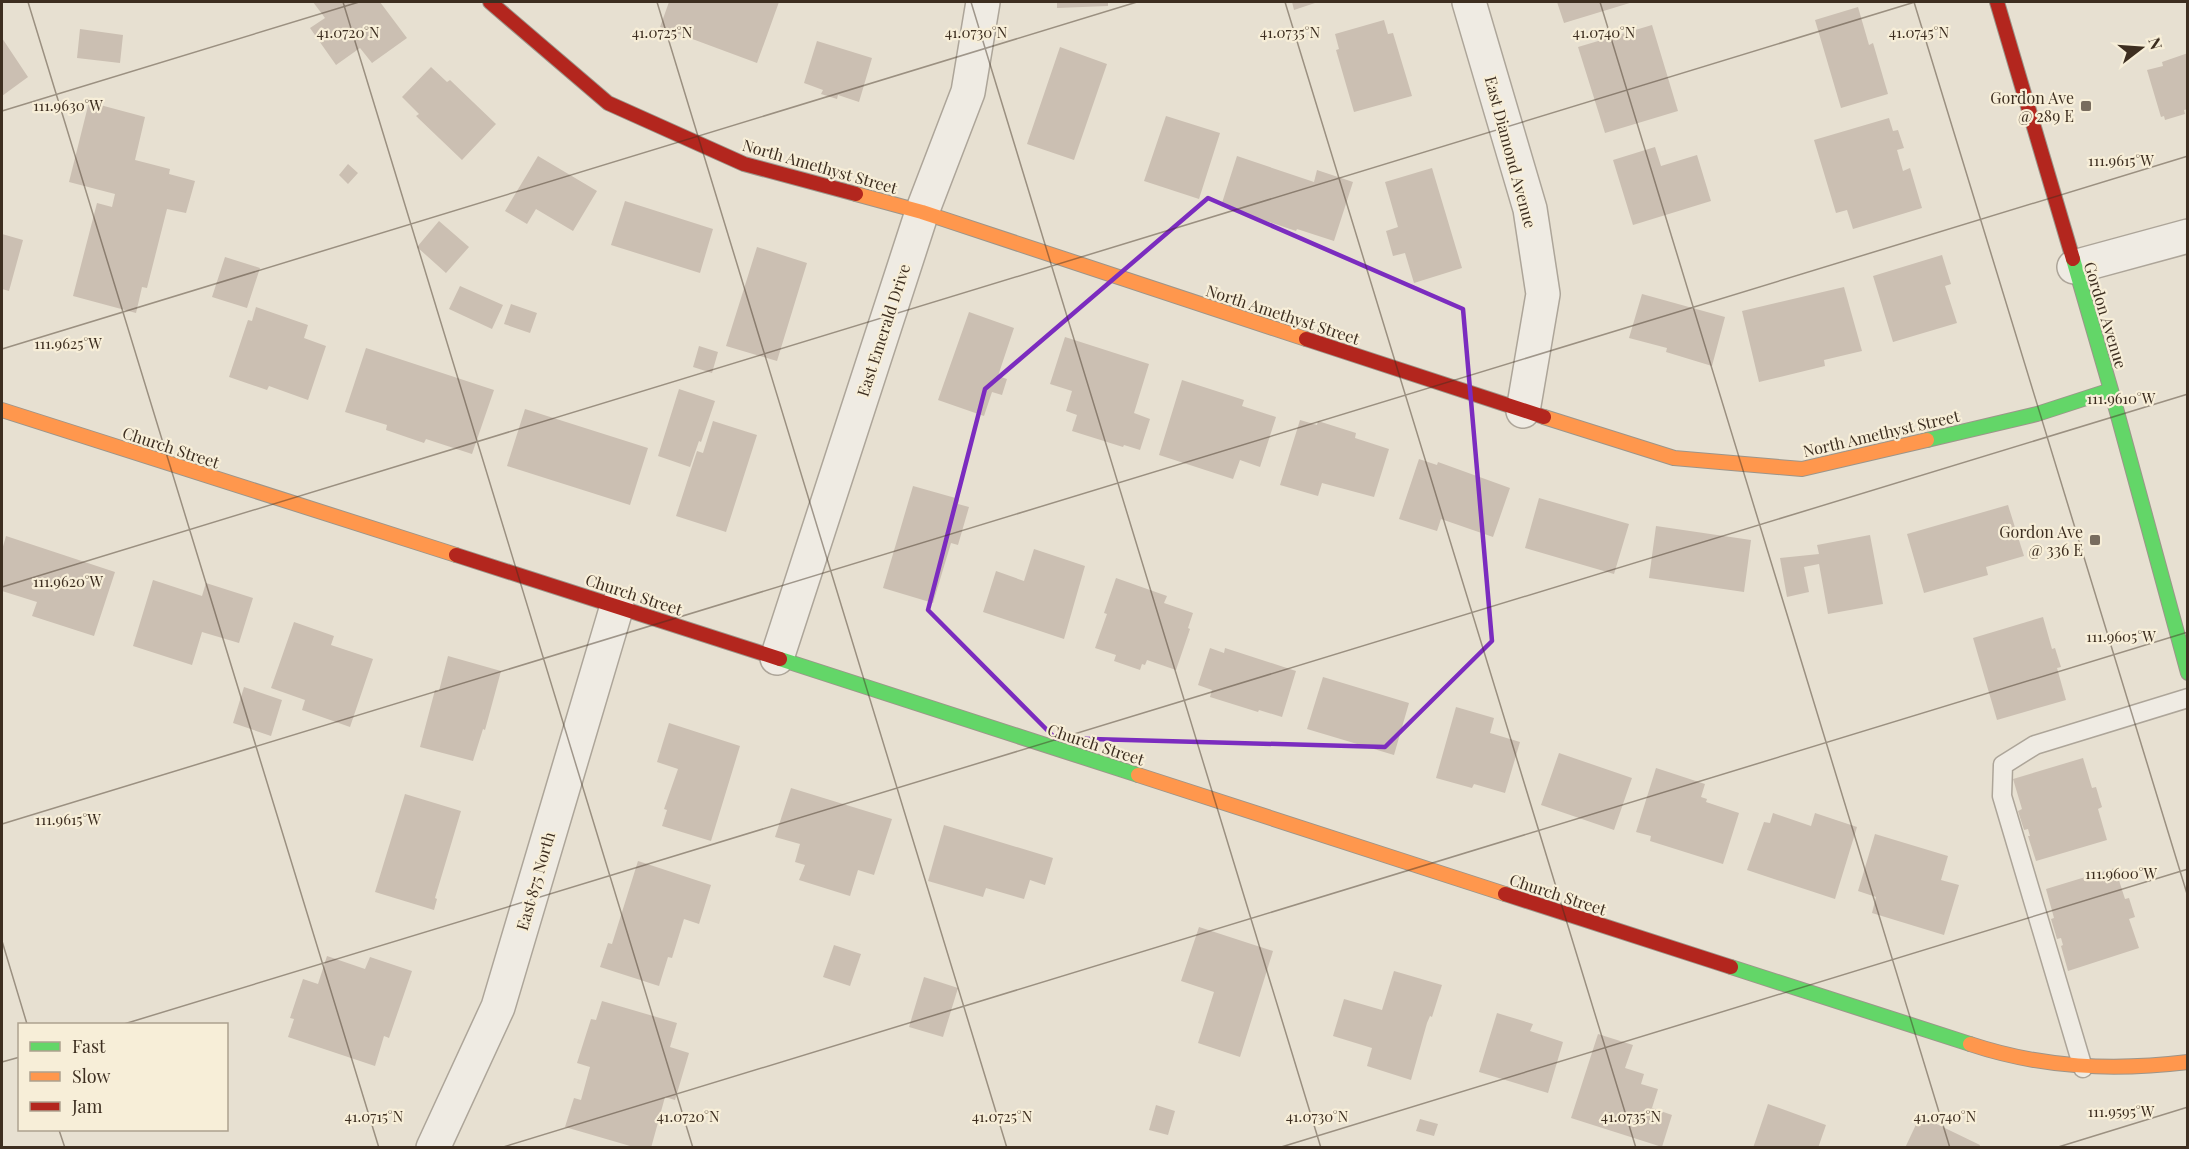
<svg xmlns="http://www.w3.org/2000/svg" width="2189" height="1149" viewBox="0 0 2189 1149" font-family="'Playfair Display',serif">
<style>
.building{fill:#cbbfb2}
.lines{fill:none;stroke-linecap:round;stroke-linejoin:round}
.lane-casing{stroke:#ada599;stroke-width:21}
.street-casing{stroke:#ada599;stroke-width:36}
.fast-casing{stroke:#9c958a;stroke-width:16}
.slow-casing{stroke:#9c958a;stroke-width:16}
.jam-casing{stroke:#9c958a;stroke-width:16}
.lane{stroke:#efebe3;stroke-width:18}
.street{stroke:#efebe3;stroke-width:33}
.fast{stroke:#63d668;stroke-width:14}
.slow{stroke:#ff974d;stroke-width:14}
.jam{stroke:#b3261e;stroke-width:14}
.marked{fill:none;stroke:#7b2cbf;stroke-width:4.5;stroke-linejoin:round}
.ticks{fill:none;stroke:#3d2e20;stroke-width:1.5;stroke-opacity:0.45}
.poi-dot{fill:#786c5e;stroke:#f7eed8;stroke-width:2}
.labels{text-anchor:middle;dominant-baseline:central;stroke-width:4.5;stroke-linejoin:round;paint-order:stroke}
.poi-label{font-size:16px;fill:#3d2e20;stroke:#f7eed8;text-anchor:end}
.street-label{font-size:16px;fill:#3d2e20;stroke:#f7eed8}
.ticks-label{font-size:15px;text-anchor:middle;fill:#3d2e20;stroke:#f7eed8;stroke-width:4.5;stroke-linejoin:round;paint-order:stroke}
</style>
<rect width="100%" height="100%" fill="#e7e0d1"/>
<path class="building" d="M313 2H380L407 38 372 63 360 48 336 65 310 28 325 18Z
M669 2H779L757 63 660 27Z
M1057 2H1108V6L1057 8Z
M1292 2H1318L1294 10Z
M1557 2H1633L1564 23Z
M1858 7 1869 45 1873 43 1888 94 1841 108 1815 20Z
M1384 20 1388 34 1393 33 1412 96 1354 112 1336 50 1339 49 1335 34Z
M1652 25 1678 111 1605 133 1578 47Z
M80 29 123 35 120 63 77 58Z
M2 38 28 77 2 96Z
M817 41 872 58 859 102 838 95 837 99 821 94 823 90 804 83Z
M1060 47 1107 64 1074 160 1027 144Z
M2188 53V109L2184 110 2185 114 2165 120 2164 116 2161 117 2147 70 2163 66 2162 62Z
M431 67 447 82 450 80 496 124 462 160 416 116 419 114 402 97Z
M89 102 145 117 135 160 170 169 169 174 195 181 186 213 167 209 147 288 142 287 136 313 73 296 97 203 112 207 115 194 69 182Z
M1166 116 1220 133 1199 199 1144 181Z
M1889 118 1893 131 1898 130 1904 148 1897 150 1903 171 1910 168 1922 208 1853 229 1847 210 1836 213 1814 140Z
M1655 147 1661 166 1697 155 1711 201 1633 225 1613 160Z
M538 156 597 191 573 231 536 209 527 224 505 211Z
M1237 156 1314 182 1317 170 1353 182 1334 241 1297 229 1296 231 1221 206Z
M348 164 358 173 348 184 339 175Z
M1432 168 1462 268 1414 283 1405 253 1393 256 1386 231 1398 227 1385 182Z
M625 201 713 229 700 273 611 245Z
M439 221 469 247 446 273 417 247Z
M2 234 23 240 9 291 2 289Z
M757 247 807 263 777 361 726 346Z
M1942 255 1951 284 1945 286 1957 323 1893 342 1873 276Z
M225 257 260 268 247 308 212 297Z
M460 286 503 305 492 329 449 309Z
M1844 287 1862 351 1824 360 1825 366 1759 382 1742 311Z
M1642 294 1725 317 1712 366 1666 352 1667 348 1629 338Z
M511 304 537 313 530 333 504 324Z
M256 307 308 325 304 338 326 346 308 400 269 386 267 390 229 377 248 320 252 321Z
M969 312 1014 328 998 376 1007 379 1002 395 992 392 984 416 938 400Z
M1065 337 1149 364 1134 413 1150 419 1140 450 1124 445 1123 447 1072 431 1077 415 1066 411 1072 391 1050 384Z
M699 346 718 352 712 373 693 367Z
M366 348 494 390 472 454 426 439 424 443 386 430 387 425 345 412Z
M1182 380 1244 400 1242 406 1276 417 1260 467 1240 460 1233 479 1159 455Z
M679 389 715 401 701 442 699 441 690 467 658 456Z
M525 409 648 448 630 505 507 466Z
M1300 420 1317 425 1318 421 1356 433 1355 438 1389 449 1374 497 1322 483 1318 496 1280 485Z
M713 421 757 435 726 532 676 516 697 451 703 453Z
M1419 459 1437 465 1438 462 1510 488 1493 537 1441 519 1437 531 1399 519Z
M913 486 959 499 958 504 969 507 958 545 951 543 933 603 883 588Z
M1539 498 1629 524 1614 574 1525 548Z
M2008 505 2024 556 1986 567 1988 575 1924 593 1907 534Z
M1656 526 1751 540 1744 592 1649 578Z
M1870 535 1883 604 1828 614 1819 564 1804 567 1809 592 1787 597 1780 558 1819 554 1817 545Z
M6 536 115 572 94 636 32 616 37 602 2 591V550Z
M1034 549 1085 566 1064 639 983 612 996 571 1024 581Z
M1116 578 1167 596 1164 603 1193 613 1188 628 1190 629 1176 670 1147 660 1145 665 1142 664 1140 670 1114 661 1116 655 1095 648 1107 614 1104 613Z
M153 580 202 596 206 583 253 598 239 643 202 632 192 665 133 646Z
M2043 617 2052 649 2055 648 2061 667 2057 668 2066 700 1997 720 1973 638Z
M294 622 334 636 331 645 373 659 350 727 302 710 305 700 271 688Z
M1210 648 1224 653 1225 648 1296 671 1282 717 1259 710 1258 712 1210 697 1212 690 1198 685Z
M448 656 501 671 485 730 483 729 473 761 420 747 435 690 439 691Z
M1323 677 1409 703 1394 755 1307 729Z
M244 687 282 700 271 736 233 723Z
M1456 707 1494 718 1490 733 1520 742 1505 793 1474 784 1472 788 1436 778Z
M669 723 740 746 711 841 662 826 667 810 664 809 678 769 657 762Z
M1559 753 1632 778 1614 830 1541 805Z
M2083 758 2092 788 2096 787 2102 807 2098 809 2107 840 2036 861 2028 836H2030L2028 829 2024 830 2018 811 2022 809 2013 779Z
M1656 768 1705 784 1701 797 1707 799 1706 802 1739 813 1723 864 1650 841 1651 836 1636 832Z
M791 788 892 819 874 875 858 870 850 896 799 880 805 865 795 862 800 844 775 837Z
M405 794 461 811 435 898 437 899 434 910 375 892Z
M1773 813 1811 826 1815 813 1857 827 1835 899 1747 870 1764 822 1770 823Z
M944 825 1053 858 1045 885 1030 880 1024 899 986 888 983 897 928 881Z
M1875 834 1948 856 1941 880 1959 885 1944 935 1872 913 1876 897 1858 891Z
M638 861 711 885 699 924 684 919 672 958 668 957 659 986 600 967 608 943 612 944Z
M2115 868 2125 899 2129 898 2135 917 2129 919 2139 948 2068 971 2061 946 2063 945 2061 938 2057 939 2051 919 2054 918 2046 889Z
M1199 927 1273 951 1240 1057 1198 1043 1214 992 1181 981Z
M834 945 861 954 850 986 823 977Z
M327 956 365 969 370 957 412 971 389 1038 384 1036 375 1066 288 1037 294 1019 290 1018 303 979 318 984Z
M1394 971 1442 985 1432 1017 1430 1016 1427 1023 1411 1080 1367 1066 1372 1048 1333 1036 1344 999 1382 1010Z
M924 977 958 988 943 1037 909 1027Z
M602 1001 677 1023 670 1047 689 1053 675 1100 665 1097 651 1148H637L565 1127 574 1098 581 1100 590 1067 577 1063 591 1019 596 1020Z
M1497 1013 1533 1024 1530 1031 1563 1042 1548 1093 1479 1072Z
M1598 1034 1633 1045 1625 1068 1644 1074 1641 1084 1658 1089 1652 1108 1672 1115 1662 1147 1571 1118Z
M1768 1104 1826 1125 1818 1148H1753Z
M1156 1105 1175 1111 1168 1135 1149 1130Z
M1920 1116 1980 1145 1979 1148H1905Z
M1420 1119 1438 1124 1434 1136 1416 1131Z"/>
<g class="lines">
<defs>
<path id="lane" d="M2083 1068 2002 796 2003 765 2035 745 2188 698"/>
<path id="street" d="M1469 2 1530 209 1543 294 1523 411
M2074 267 2188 236
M777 658 922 212 968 92 983 2
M433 1148 498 1007 617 606"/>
<path id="fast" d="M2073 259 2111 390 2188 673
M1927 440 2037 414 2111 390
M780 659 1138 775
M1731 967 1970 1044"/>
<path id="slow" d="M856 194 922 212 1306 339
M2 410 456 555
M1544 417 1674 458 1802 469 1927 440
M1138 775 1505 894
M1970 1044C2042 1068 2113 1071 2188 1062"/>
<path id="jam" d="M490 2 608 103 744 164 856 194
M1997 2 2073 259
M1306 339 1544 417
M456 555 780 659
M1505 894 1731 967"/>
</defs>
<use href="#lane" class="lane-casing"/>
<use href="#street" class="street-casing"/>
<use href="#fast" class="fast-casing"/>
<use href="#slow" class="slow-casing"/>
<use href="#jam" class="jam-casing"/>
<use href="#lane" class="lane"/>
<use href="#street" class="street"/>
<use href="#fast" class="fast"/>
<use href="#slow" class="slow"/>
<use href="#jam" class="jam"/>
</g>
<path class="marked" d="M1208 198 1463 309 1492 641 1385 747 1055 738 928 610 985 389Z"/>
<path class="ticks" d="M28 2 379 1148M343 2 693 1148M657 2 1007 1148M971 2 1321 1148M1285 2 1636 1148M1600 2 1950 1148M1914 2 2188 897M2 111 359 2M2 349 1137 2M2 587 1915 2M2 824 2188 156M2 941 27 1024M124 1024 2188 394M2 1062 20 1057M59 1130 65 1148M500 1148 2188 632M1278 1148 2188 869M2055 1148 2188 1107"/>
<g class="poi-dot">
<rect x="2080" y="100" width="12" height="12" rx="3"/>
<rect x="2089" y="534" width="12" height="12" rx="3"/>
</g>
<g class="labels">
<g class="poi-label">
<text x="2074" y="97">Gordon Ave<tspan x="2074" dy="18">@ 289 E</tspan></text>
<text x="2083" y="531">Gordon Ave<tspan x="2083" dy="18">@ 336 E</tspan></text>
</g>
<g class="street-label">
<text transform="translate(1511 152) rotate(75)">East Diamond Avenue</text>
<text transform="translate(820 166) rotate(16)">North Amethyst Street</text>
<text transform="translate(1283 314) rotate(18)">North Amethyst Street</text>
<text transform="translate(2106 315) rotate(73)">Gordon Avenue</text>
<text transform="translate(883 330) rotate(-72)">East Emerald Drive</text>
<text transform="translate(1881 433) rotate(-13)">North Amethyst Street</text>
<text transform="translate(171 447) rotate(18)">Church Street</text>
<text transform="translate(634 594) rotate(18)">Church Street</text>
<text transform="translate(1096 744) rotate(18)">Church Street</text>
<text transform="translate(535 881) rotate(-74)">East 875 North</text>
<text transform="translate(1558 894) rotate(18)">Church Street</text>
</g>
</g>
<g class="ticks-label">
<text x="348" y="38">41.0720°N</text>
<text x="662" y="38">41.0725°N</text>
<text x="976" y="38">41.0730°N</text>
<text x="1290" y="38">41.0735°N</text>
<text x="1604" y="38">41.0740°N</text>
<text x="1919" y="38">41.0745°N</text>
<text x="68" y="111">111.9630°W</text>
<text x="2121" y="166">111.9615°W</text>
<text x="68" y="349">111.9625°W</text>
<text x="2121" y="404">111.9610°W</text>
<text x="68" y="587">111.9620°W</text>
<text x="2121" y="642">111.9605°W</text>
<text x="68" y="825">111.9615°W</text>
<text x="2121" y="879">111.9600°W</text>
<text x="2121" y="1117">111.9595°W</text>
<text x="374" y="1122">41.0715°N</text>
<text x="688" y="1122">41.0720°N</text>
<text x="1002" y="1122">41.0725°N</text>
<text x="1317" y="1122">41.0730°N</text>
<text x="1631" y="1122">41.0735°N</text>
<text x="1945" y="1122">41.0740°N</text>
</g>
<rect width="2189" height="1149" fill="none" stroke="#3d2e20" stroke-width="6"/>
<rect x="18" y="1023" width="210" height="108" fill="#f7eed8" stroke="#ada18e" stroke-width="1.5"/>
<rect x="30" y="1042" width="30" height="9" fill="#63d668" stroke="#ada18e" stroke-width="1.5"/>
<text x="72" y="1053" font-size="18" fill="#3d2e20">Fast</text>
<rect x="30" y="1072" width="30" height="9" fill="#ff974d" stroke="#ada18e" stroke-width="1.5"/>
<text x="72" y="1083" font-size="18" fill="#3d2e20">Slow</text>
<rect x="30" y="1102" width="30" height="9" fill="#b3261e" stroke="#ada18e" stroke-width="1.5"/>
<text x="72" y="1113" font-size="18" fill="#3d2e20">Jam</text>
<g transform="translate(2141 48) rotate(73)" stroke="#f7eed8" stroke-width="4.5" paint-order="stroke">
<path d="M0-4.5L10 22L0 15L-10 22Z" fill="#3d2e20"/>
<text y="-9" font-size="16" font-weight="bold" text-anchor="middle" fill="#3d2e20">N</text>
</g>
</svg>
